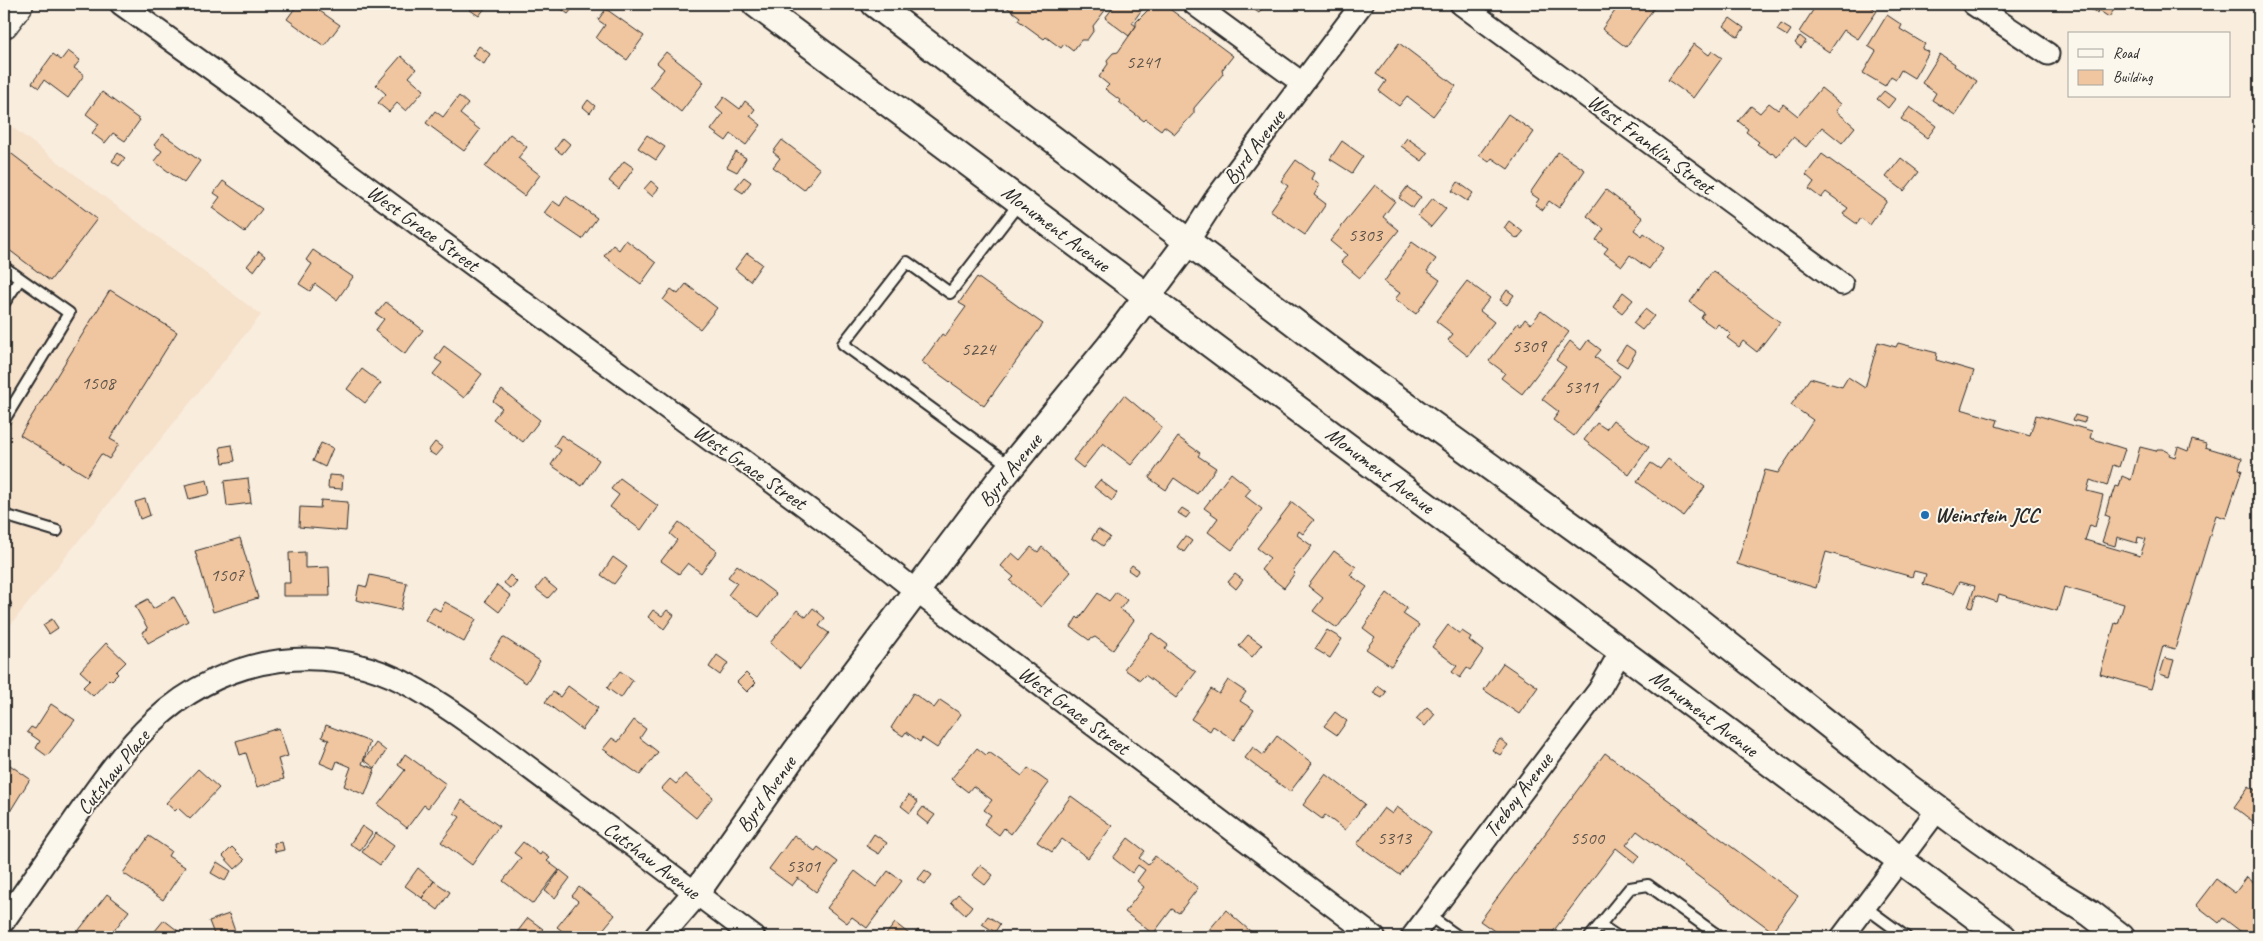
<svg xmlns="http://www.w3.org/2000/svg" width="2263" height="941" viewBox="0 0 2263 941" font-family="Caveat,sans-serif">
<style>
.built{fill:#f6e1cb}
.building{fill:#f0c6a0;stroke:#2b2b2b}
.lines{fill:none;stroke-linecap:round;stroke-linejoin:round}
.service-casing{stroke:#2b2b2b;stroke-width:14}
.minor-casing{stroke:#2b2b2b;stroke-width:25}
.tertiary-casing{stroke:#2b2b2b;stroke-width:30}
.secondary-casing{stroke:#2b2b2b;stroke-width:31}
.service{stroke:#fbf7ec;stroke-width:10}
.minor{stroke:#fbf7ec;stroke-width:21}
.tertiary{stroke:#fbf7ec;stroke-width:26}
.secondary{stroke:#fbf7ec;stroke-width:28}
.poi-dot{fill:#1f6fb2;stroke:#fbf7ec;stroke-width:2}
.labels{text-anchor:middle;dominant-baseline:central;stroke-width:4;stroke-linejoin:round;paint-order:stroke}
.number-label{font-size:19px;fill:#5c5248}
.street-label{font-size:21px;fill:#2b2b2b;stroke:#fbf7ec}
.poi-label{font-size:21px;font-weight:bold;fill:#2b2b2b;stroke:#fbf7ec;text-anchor:start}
</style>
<rect width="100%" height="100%" fill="#f9eddd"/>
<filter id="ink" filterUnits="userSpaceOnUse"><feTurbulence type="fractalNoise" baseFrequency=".02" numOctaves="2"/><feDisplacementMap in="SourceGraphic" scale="10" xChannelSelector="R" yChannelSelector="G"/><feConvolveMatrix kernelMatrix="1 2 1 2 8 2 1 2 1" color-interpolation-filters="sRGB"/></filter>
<g filter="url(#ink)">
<path class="built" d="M4 121 261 315 4 633Z"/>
<path class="building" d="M298 4H320L317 9 340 25 324 46 287 19Z
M474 4 485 8 479 16 470 10Z
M555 4H576L568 14Z
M1007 4H1110L1093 26 1094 30 1087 40H1081L1073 51 1064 44 1061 48 1046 37 1044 39 1018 20 1020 17 1005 6Z
M1116 4H1146L1132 23 1136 26 1129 36 1105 18Z
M1154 4H1163L1233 56 1222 70 1223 74 1194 108V113L1175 134 1164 126 1161 130 1146 119 1144 121 1119 102 1121 101 1105 89 1109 85 1099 77 1108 64 1107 60 1113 53 1118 52 1136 26V22Z
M1246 4H1265L1259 13Z
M1620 4H1649L1654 8 1626 47 1602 29Z
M1817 4H1867L1877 11 1858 39 1844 30 1829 52 1799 32Z
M2089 4H2118L2109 17 2098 10 2097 13 2089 8 2091 5Z
M606 9 644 36 627 60 596 38 605 25 598 20Z
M1887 15 1902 25 1900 29 1925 44 1922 49 1929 52 1914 78 1901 70 1896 79 1891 76 1885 86 1863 73 1876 51 1868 46Z
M1730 18 1744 28 1738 37 1724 26Z
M1781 24 1791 30 1787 36 1777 30Z
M1800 36 1806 41 1801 48 1795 43Z
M1399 43 1456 86 1433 116 1407 96 1399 106 1379 91 1386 81 1376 74Z
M1694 44 1709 55 1712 51 1722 58 1693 98 1668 80Z
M479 46 490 54 484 64 472 56Z
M68 51 80 60 74 68 84 75 68 98 44 80 39 88 32 83 53 54 61 60Z
M666 52 704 82 681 112 650 87 664 69 657 63Z
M1940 54 1955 64 1954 66 1977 81 1955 115 1932 100 1936 93 1922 83Z
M401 56 416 69 409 77 424 90 406 111 397 103 389 112 378 103 386 94 376 85Z
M1821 88 1841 104 1836 111 1855 127 1842 143 1822 127 1806 147 1793 137 1777 157 1772 153 1771 154 1757 144 1759 142 1746 132 1748 129 1738 121 1751 106 1760 113 1769 103 1778 110 1783 104 1798 116Z
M1884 91 1895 99 1888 108 1877 99Z
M102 92 140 120 125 141 113 133 105 143 92 133 99 124 86 114Z
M459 96 468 104 460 114 480 130 464 151 426 123 435 111 443 117Z
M724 97 740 109 745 101 755 109 750 116 761 125 746 145 731 134 726 141 711 130 723 114 716 108Z
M588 100 595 106 590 113 583 107Z
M1910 107 1936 126 1927 138 1901 119Z
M1508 114 1534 132 1508 169 1492 158 1489 162 1479 155Z
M163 134 200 161 184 183 154 161 162 151 154 145Z
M510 134 527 147 518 158 540 175 524 196 485 167Z
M647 135 665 147 656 160 638 148Z
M563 138 570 144 562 154 555 149Z
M1407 138 1428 153 1422 161 1401 146Z
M782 140 820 169 804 190 773 167 780 158 773 152Z
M1342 141 1363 156 1352 173 1330 159Z
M4 148 97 219 50 281 4 246Z
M736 152 746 158 737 172 727 167Z
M1558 152 1585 170 1559 208 1549 201 1543 210 1535 205 1539 199 1530 193Z
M118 153 125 158 119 166 112 161Z
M1822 154 1887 201 1870 225 1861 218 1857 224 1843 214 1848 208 1826 192 1821 198 1809 189 1814 182 1806 175Z
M1901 158 1919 172 1904 191 1886 177Z
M1296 160 1314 173 1311 179 1320 185 1314 195 1326 204 1305 235 1270 211 1288 186 1281 181Z
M624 161 634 168 619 189 609 181Z
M744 177 751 182 743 193 735 188Z
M223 181 262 209 245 232 212 208 220 197 214 193Z
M651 181 659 188 652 196 644 189Z
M1458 182 1473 193 1467 201 1452 191Z
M1375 185 1395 201 1383 217 1399 230 1360 278 1341 262 1347 255 1330 241Z
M1407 187 1421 197 1413 208 1399 198Z
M1606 190 1643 218 1634 230 1642 236 1644 233 1664 248 1649 269 1630 255 1622 266 1604 253 1608 248 1596 240 1604 229 1587 216Z
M566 196 597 218 582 239 544 213 553 201 560 206Z
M1433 198 1446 209 1431 227 1418 216Z
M1509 221 1523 232 1517 239 1504 228Z
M626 240 656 263 641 284 604 256 613 245 619 250Z
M1412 242 1436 259 1427 271 1440 280 1416 314 1395 299 1400 293 1384 282Z
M313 250 353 277 337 300 315 284 310 291 299 284 312 264 306 260Z
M259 251 265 256 254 271 247 266Z
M747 253 762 264 750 281 735 269Z
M1713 271 1780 322 1757 352 1743 341 1739 347 1727 338 1731 334 1718 324 1715 328 1701 318 1704 313 1690 302Z
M977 277 1043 324 984 406 922 362 942 334 945 336 966 307 959 303Z
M1467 281 1490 298 1480 311 1494 322 1468 356 1448 340 1453 334 1436 321Z
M686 284 717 308 700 329 663 300 671 289 678 294Z
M110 290 177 332 110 439 119 444 109 459 101 454 87 476 20 435Z
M1507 290 1514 295 1507 305 1500 300Z
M1623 292 1633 300 1622 313 1613 306Z
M386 302 423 330 405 354 375 331 384 319 376 314Z
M1645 309 1654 316 1642 330 1633 323Z
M1541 311 1569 332 1522 394 1501 378 1505 373 1489 361 1518 323 1521 325 1525 319 1531 324Z
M1588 340 1601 350 1595 357 1620 376 1574 436 1553 420 1559 412 1542 399 1566 367 1556 360 1570 341 1581 350Z
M1878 342 1896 347 1898 343 1937 353 1936 360 1974 371 1961 409 1998 420 1996 426 2030 436 2036 415 2092 431 2090 438 2125 449 2119 467 2113 465 2107 486 2090 480 2087 491 2103 495 2095 527 2090 525 2085 540 2140 556 2146 539 2138 537 2137 543 2117 537 2115 546 2102 542 2110 517 2105 515 2110 497 2112 498 2116 486 2119 487 2122 476 2131 480 2140 447 2156 451 2157 449H2163L2170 453 2169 455 2175 457 2178 447 2188 451 2192 440 2206 444 2205 447 2242 458 2239 469 2242 470 2226 518 2216 515 2175 649 2163 646 2151 689 2100 674 2115 623 2118 624 2124 604 2064 587 2057 611 1999 594 1997 602 1976 595 1972 608 1968 607 1975 586 1959 582 1953 594 1923 584 1926 574 1914 571 1912 577 1826 552 1816 588 1737 564 1765 470 1778 473 1813 420 1791 405 1810 378 1842 387 1848 377 1865 388Z
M1626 345 1636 352 1627 367 1616 360Z
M444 346 482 374 464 398 433 374 442 363 435 359Z
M362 369 381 383 365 403 347 389Z
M502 390 540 420 523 442 493 419 502 408 493 401Z
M1124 395 1162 427 1131 465 1103 443 1083 468 1073 460Z
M2075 415 2086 418 2084 423 2073 420Z
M1613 420 1649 447 1629 475 1584 440 1597 423 1606 429Z
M561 435 599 460 582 486 551 465 561 450 554 446Z
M1178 437 1200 453 1198 456 1216 468 1197 494 1174 478 1166 490 1149 478Z
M435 442 443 448 436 456 428 451Z
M321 443 333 448 325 467 313 461Z
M232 445 235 461 223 463 220 447Z
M1668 459 1705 487 1683 516 1637 482 1651 463 1660 469Z
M1231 473 1251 489 1245 496 1262 509 1232 550 1208 532 1218 518 1204 508Z
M329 475 343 476 342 489 328 488Z
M248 478 251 503 227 506 224 481Z
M620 478 658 506 641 530 610 507 619 495 611 489Z
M207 480 210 494 189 499 185 485Z
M1100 480 1117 493 1112 501 1094 487Z
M145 499 150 515 140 519 135 502Z
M321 500 348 502 346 531 299 527 300 507 320 508Z
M1292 502 1314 520 1303 534 1299 531 1297 535 1312 546 1293 571 1295 573 1284 588 1261 570 1270 558 1257 548Z
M1182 508 1190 513 1186 518 1178 513Z
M679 522 717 551 701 573 688 563 679 574 661 561 677 540 670 534Z
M1098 529 1110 537 1103 546 1092 538Z
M1185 536 1192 541 1184 552 1177 547Z
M240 538 258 598 213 612 195 551Z
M1031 547 1038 552 1042 547 1071 572 1041 607 1010 581 1014 577 1001 566 1012 553 1020 560Z
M1334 551 1356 567 1350 575 1367 587 1337 628 1313 611 1323 598 1308 586Z
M305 552V568L329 567 330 596H283V583H290L289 553Z
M613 557 627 567 614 584 601 575Z
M737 565 776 594 759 617 728 595 737 583 728 577Z
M1132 565 1139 570 1135 575 1128 570Z
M1235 574 1243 580 1236 589 1228 582Z
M370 575 407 583 401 610 356 600 359 585 367 587Z
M510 575 517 582 511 589 504 583Z
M544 579 556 589 548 598 536 589Z
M497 585 511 596 499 612 485 601Z
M1116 592 1127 600 1120 609 1134 620 1113 650 1095 637 1089 640 1071 627 1077 617 1079 619 1098 593 1109 601Z
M1387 593 1407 608 1403 614 1419 625 1391 666 1366 649 1375 637 1363 628Z
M174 597 188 621 148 643 142 632 148 629 135 606 148 599 153 609Z
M445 602 476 619 464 642 425 620 433 607 440 611Z
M813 608 825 618 819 626 829 633 800 669 770 643 797 610 806 617Z
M653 610 662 616 667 610 674 615 664 629 648 617Z
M52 619 58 628 49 634 43 625Z
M1448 625 1460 634 1462 631 1471 637 1469 640 1483 651 1470 670 1467 668 1460 678 1452 672 1457 666 1432 647Z
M1327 630 1342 639 1330 658 1315 649Z
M1152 633 1168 645 1165 649 1196 672 1176 698 1145 675 1140 680 1124 669Z
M1248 635 1262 645 1252 657 1239 646Z
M503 637 540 661 526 683 489 658Z
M106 643 126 662 116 672 118 674 111 681 109 679 93 696 83 687 90 680 80 671Z
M717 655 728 663 720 675 709 667Z
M2165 658 2174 660 2169 677 2160 674Z
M1503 663 1538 687 1519 714 1484 690Z
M620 671 633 680 621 698 607 688Z
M746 673 756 683 747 692 737 682Z
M1228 680 1246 692 1240 701 1254 710 1234 740 1213 726 1210 731 1191 719 1211 689 1219 694Z
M568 686 598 708 582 730 545 702 553 692 560 697Z
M1378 686 1386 692 1382 698 1373 693Z
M913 693 934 708 940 700 961 714 937 748 922 738 920 742 906 732 903 736 891 728Z
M51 704 75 720 47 756 36 748 40 741 27 732 31 727 35 729Z
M1427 707 1435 714 1425 726 1416 719Z
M1335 712 1347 721 1337 735 1324 726Z
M634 720 646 729 640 738 658 752 640 775 603 749 612 738 618 742Z
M326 725 370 742 362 764 375 769 365 795 344 786 351 767 337 761 334 769 320 763 329 740 322 737Z
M279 728 288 756 278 759 284 779 257 787 246 753 240 755 236 741Z
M1277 736 1312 763 1290 792 1245 758 1253 747 1263 755Z
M1500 739 1508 745 1500 755 1492 750Z
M376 743 386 751 375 768 364 760Z
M977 748 986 755 989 752 1022 776 1028 768 1049 783 1011 834 1004 828 999 835 984 824 991 815 984 810 992 800 973 786 968 792 951 779Z
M1605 753 1798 896 1772 931 1637 831 1626 845 1640 856 1635 863 1616 848 1549 937H1503L1480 921Z
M405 754 446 784 428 808 424 805 407 828 378 805 405 770 398 765Z
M7 763 30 779 6 818 4 816V767Z
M198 769 219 788 190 819 178 808 175 811 166 803Z
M685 774 713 797 696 818 661 789 670 779 676 784Z
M1326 774 1365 804 1345 830 1325 815 1322 819 1303 805Z
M2249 786 2259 793V826L2234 807Z
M909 795 918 802 910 813 901 806Z
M1071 796 1112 826 1088 858 1062 839 1052 852 1037 842Z
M462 800 499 826 472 865 441 842 460 817 454 813Z
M923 807 935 815 928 824 917 815Z
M1397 807 1431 832 1400 875 1357 844 1384 808 1392 814Z
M362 826 372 833 360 851 350 844Z
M376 833 394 846 380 865 362 852Z
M874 834 887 843 879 854 866 846Z
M794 835 815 851 818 847 838 862 816 892 798 878 792 886 769 869Z
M149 836 171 851 168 856 185 867 163 900 123 873Z
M1128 838 1145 851 1139 858 1148 865 1155 856 1176 872 1177 870 1198 888 1179 913 1172 909 1153 934 1125 912 1144 887 1137 881 1145 870 1138 865 1132 873 1113 858Z
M282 842 284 850 275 852 274 843Z
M523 842 540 855 542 852 550 858 547 861 559 870 533 904 503 881 521 858 514 853Z
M232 847 245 860 235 869 223 856Z
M217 862 231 871 225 881 211 873Z
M980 865 993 875 985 885 972 875Z
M418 868 434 881 422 898 405 886Z
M560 870 570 878 555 898 545 891Z
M925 870 932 875 925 884 918 879Z
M855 871 876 887 888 871 902 881 867 928 852 917 847 923 827 908Z
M2247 877 2259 887V937H2248L2223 918 2219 923 2196 905 2216 879 2235 893Z
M434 881 450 892 438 910 422 898Z
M579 887 615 915 597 937 589 930 583 937H570L557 927 578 901 572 896Z
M107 894 129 911 109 937H101L96 933 93 937H88L79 930Z
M958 894 972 906 965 915 951 902Z
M1226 910 1257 937H1203Z
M229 914 237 937H215L209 921Z
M988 916 1000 924 995 932 982 924Z
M528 918 543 929 536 937H525L518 931Z
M164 920 182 934 180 937H150Z
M895 923 913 937 918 930 927 937H884Z
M293 932 296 937H282Z"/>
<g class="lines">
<defs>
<path id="service" d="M4 267 69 313 4 420
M4 303 20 279
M1010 466 843 344 907 262 950 293 1020 202
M4 515 57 531
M4 604 5 605 4 607
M1865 907 1906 937
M1428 915 1459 937
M1600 925 1618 937
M1590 937 1630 888 1648 885 1720 937"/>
<path id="minor" d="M121 4 253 99 332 161 713 442 740 458 872 556 916 591 1374 937
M1194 4 1302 83
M1461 4 1842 284
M1973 4 2048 54
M1187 243 1216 198 1362 4
M4 921C28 887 51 853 75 819 99 785 123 750 153 722 226 653 330 638 418 690 466 718 510 754 555 787 622 837 688 887 754 937
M1412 937 1599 690 1621 651
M1842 937 1938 809"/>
<path id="tertiary" d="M756 4 2003 937
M875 4 1365 376 1644 578 1905 785 1978 839 2041 883 2090 913 2121 937
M658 937 696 893 797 750 999 481 1110 346 1187 243"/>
<path id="secondary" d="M4 24 19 4"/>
</defs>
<use href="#service" class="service-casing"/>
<use href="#minor" class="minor-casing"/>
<use href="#tertiary" class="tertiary-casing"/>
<use href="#secondary" class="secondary-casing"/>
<use href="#service" class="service"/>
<use href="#minor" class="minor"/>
<use href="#tertiary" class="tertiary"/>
<use href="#secondary" class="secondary"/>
</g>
</g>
<circle class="poi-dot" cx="1925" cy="515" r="5"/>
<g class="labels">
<g class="number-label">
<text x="1143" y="62">5241</text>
<text x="1365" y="235">5303</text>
<text x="1529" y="346">5309</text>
<text x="978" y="349">5224</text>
<text x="98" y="383">1508</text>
<text x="1581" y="387">5311</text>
<text x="227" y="575">1507</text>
<text x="1394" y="838">5313</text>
<text x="1587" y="838">5500</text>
<text x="803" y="866">5301</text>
</g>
<g class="street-label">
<text transform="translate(1651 144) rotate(37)">West Franklin Street</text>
<text transform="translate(1254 147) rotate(-53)">Byrd Avenue</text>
<text transform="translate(423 228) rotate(36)">West Grace Street</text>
<text transform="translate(1056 228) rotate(37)">Monument Avenue</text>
<text transform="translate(750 467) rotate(35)">West Grace Street</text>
<text transform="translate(1010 470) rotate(-51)">Byrd Avenue</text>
<text transform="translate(1380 470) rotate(37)">Monument Avenue</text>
<text transform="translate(1074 710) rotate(37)">West Grace Street</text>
<text transform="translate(1704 713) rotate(37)">Monument Avenue</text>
<text transform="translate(113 772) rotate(-51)">Cutshaw Place</text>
<text transform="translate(766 794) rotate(-55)">Byrd Avenue</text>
<text transform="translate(1518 795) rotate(-53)">Treboy Avenue</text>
<text transform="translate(652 860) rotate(37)">Cutshaw Avenue</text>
</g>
<g class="poi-label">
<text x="1935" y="515">Weinstein JCC</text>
</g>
</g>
<rect width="2263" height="941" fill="none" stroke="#fbf7ec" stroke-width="20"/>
<rect x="10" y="10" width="2243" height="921" fill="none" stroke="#2b2b2b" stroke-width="2" filter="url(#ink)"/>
<rect x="2068" y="32" width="162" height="65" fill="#fbf7ec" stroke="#a8a59f"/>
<rect x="2078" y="49" width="25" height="8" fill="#fbf7ec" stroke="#a8a59f"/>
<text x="2113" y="58" font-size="15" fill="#2b2b2b">Road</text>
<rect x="2078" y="70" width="25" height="15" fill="#f0c6a0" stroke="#a8a59f"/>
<text x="2113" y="82" font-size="15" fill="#2b2b2b">Building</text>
</svg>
